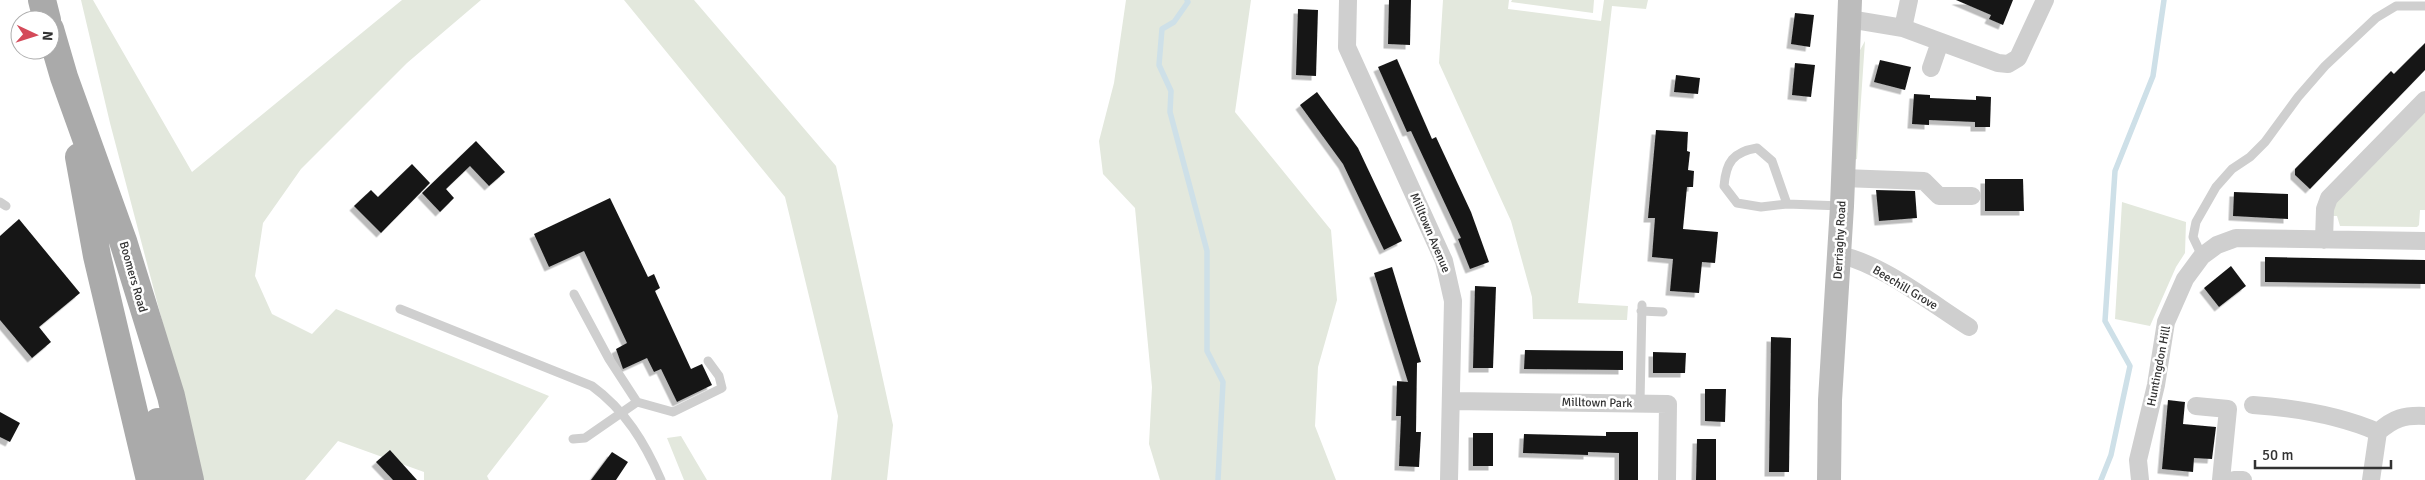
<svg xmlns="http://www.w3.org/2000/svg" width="2425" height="480" viewBox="0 0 2425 480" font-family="Signika,sans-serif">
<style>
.green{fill:#e3e8dd}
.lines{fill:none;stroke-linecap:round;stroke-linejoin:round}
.stream{stroke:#cee0e8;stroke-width:5.5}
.building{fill:#191919;filter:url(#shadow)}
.lane{stroke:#cfcfcf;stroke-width:9}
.street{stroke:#cfcfcf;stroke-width:18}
.secondary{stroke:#bcbcbc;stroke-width:24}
.primary{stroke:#aaa;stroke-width:28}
.labels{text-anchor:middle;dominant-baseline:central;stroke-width:5;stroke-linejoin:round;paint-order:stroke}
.street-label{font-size:12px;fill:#323232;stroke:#fff}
</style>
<defs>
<filter id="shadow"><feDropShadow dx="-4.5" dy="4.5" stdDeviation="0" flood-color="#0004"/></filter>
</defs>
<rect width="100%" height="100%" fill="#fff"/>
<path class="green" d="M81 0H93L192 172 402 0H481L407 63 301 169 263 223 255 276 272 314 312 334 336 309 549 396 487 476 489 480H424V472L338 441 305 480H204L110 123Z
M624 0H694L836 166 893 425 887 480H831L838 416 785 197Z
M1126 0H1251L1235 112 1331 230 1337 300 1318 367 1315 426 1336 480H1160L1149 444 1152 387 1135 208 1103 174 1099 141 1114 83Z
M1443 0H1509L1508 9 1601 21 1604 0H1648L1646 9 1612 6 1578 303 1628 306 1627 320 1533 319 1532 297 1511 221 1439 63Z
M1512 0H1594L1593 13 1511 2Z
M1865 41 1857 159 1853 160 1859 52Z
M2425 112V210H2420L2419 225 2417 227 2340 226 2337 216H2332L2335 203Z
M2122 202 2186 222 2185 253 2176 267 2150 326 2115 319Z
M681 436 707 480H684L667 438Z"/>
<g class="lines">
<path class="stream" d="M1187 0 1188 2 1174 22 1162 29 1159 65 1171 91 1170 112 1207 251V351L1223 382 1218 480
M2101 480 2111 455 2130 366 2105 321 2115 171 2153 76 2164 0"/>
</g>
<path class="building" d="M1389 0H1411L1410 45 1388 44Z
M1956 0H2013L2003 25 1989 19 1991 15Z
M1298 9 1318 10 1316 76 1296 75Z
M1795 13 1814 15 1810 47 1791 44Z
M2425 43V70L2310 189 2295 175V169L2391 71 2394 74Z
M1397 59 1432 139 1436 137 1471 212 1489 262 1470 269 1458 239 1461 238 1411 131 1407 132 1378 67Z
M1880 60 1911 67 1905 90 1874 82Z
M1795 63 1815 65 1811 97 1792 95Z
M1676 75 1700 78 1698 94 1674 92Z
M1317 92 1358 148 1402 241 1384 250 1343 164 1300 105Z
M1914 94 1930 95V98L1976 100V96L1991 97 1990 127H1975V122L1929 120V125L1912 124Z
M1656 130 1688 132 1687 151 1690 152 1688 170 1694 171 1693 187H1687L1683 229 1718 232 1715 263 1702 262 1699 293 1670 291 1673 259 1652 257 1655 218H1648Z
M476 141 505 172 489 186 470 166 446 189 454 198 440 212 422 193Z
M412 164 430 183 381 233 354 206 371 190 378 197Z
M1985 179H2023L2024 211H1985Z
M1876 190 1915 191 1917 218 1879 221Z
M2234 192 2288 194V219L2233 216Z
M610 198 648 277 654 274 660 288 655 291 691 369 702 364 712 385 677 402 661 369 654 372 647 358 623 369 616 349 627 343 584 251 549 267 534 234Z
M19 219 80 293 39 327 51 342 32 358 0 320V236Z
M2265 257 2425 260V284L2265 282Z
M2231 266 2246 286 2219 307 2204 288Z
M1392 267 1421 362 1417 363 1416 432H1421L1419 467 1399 466 1401 416H1396L1397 381 1408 382 1374 273Z
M1475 286 1496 287 1493 368H1473Z
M1771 337 1791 338 1789 472H1769Z
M1525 350 1623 351V370L1524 369Z
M1653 352 1686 353 1685 373H1653Z
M1705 389H1726L1725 422 1705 421Z
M2168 400 2185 402 2183 424 2216 427 2212 459 2194 458 2193 472 2162 469Z
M0 412 20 423 10 442 0 437Z
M1606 432H1638V480H1619V453L1588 452V455L1523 453 1524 434 1606 436Z
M1473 433H1493V466H1473Z
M1697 439H1716V480H1696Z
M390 450 417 480H393L376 462Z
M612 452 628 462 616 480H591Z"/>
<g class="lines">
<path class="lane" d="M0 202 6 206
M1787 204 1772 161 1757 148C1733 152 1726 162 1724 186L1737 203 1761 207 1787 204 1842 206
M2202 256 2193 237 2196 222 2216 187 2232 169 2250 157 2265 142 2298 97 2325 66 2376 18 2396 6H2425
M574 294 609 359 637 402
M400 309 592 386C625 410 645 443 661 480
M1641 311 1663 312
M1640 403 1642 305
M573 439 585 438 637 402 673 412 722 388 719 376 708 361"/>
<path class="street" d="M1348 0 1347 47 1444 261 1453 301 1449 480
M1849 19 1903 28 1998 63 2008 64 2018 58 2045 0
M1903 28 1909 0
M1931 68 1940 42
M1843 178 1924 181 1939 196H1972
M2324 240 2325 209 2329 198 2425 100
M1840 255C1882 264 1931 303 1969 327
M1451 401 1668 404 1667 480
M2253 405C2296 408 2339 415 2378 432L2371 480
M2196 406 2228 409 2221 480
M2378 432C2394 418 2404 415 2425 416
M2140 480 2138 460 2156 385 2166 322 2185 279 2202 256 2217 245 2236 238 2425 241
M2234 480H2243"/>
<path class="secondary" d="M1829 480 1830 400 1842 206 1850 0"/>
<path class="primary" d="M42 0 47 20
M50 29 64 77 123 241 171 396 190 480
M79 157 97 256 150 480
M158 422 170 480"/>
</g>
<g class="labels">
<g class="street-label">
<text transform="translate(1430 233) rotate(67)">Milltown Avenue</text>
<text transform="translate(1840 240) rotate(-87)">Derriaghy Road</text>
<text transform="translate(133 277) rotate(74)">Boomers Road</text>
<text transform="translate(1905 288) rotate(31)">Beechill Grove</text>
<text transform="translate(2159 366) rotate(-79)">Huntingdon Hill</text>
<text transform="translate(1597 403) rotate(1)">Milltown Park</text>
</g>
</g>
<g transform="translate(35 35) rotate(94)"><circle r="24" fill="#ffffff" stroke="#adadad"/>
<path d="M0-4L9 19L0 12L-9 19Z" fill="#d44a59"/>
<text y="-8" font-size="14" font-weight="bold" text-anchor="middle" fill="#323232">N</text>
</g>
<path d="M2255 460v8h136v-8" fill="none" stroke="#323232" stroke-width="2.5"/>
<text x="2262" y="460" font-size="15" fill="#323232" stroke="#ffffff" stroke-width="4" paint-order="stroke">50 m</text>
</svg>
